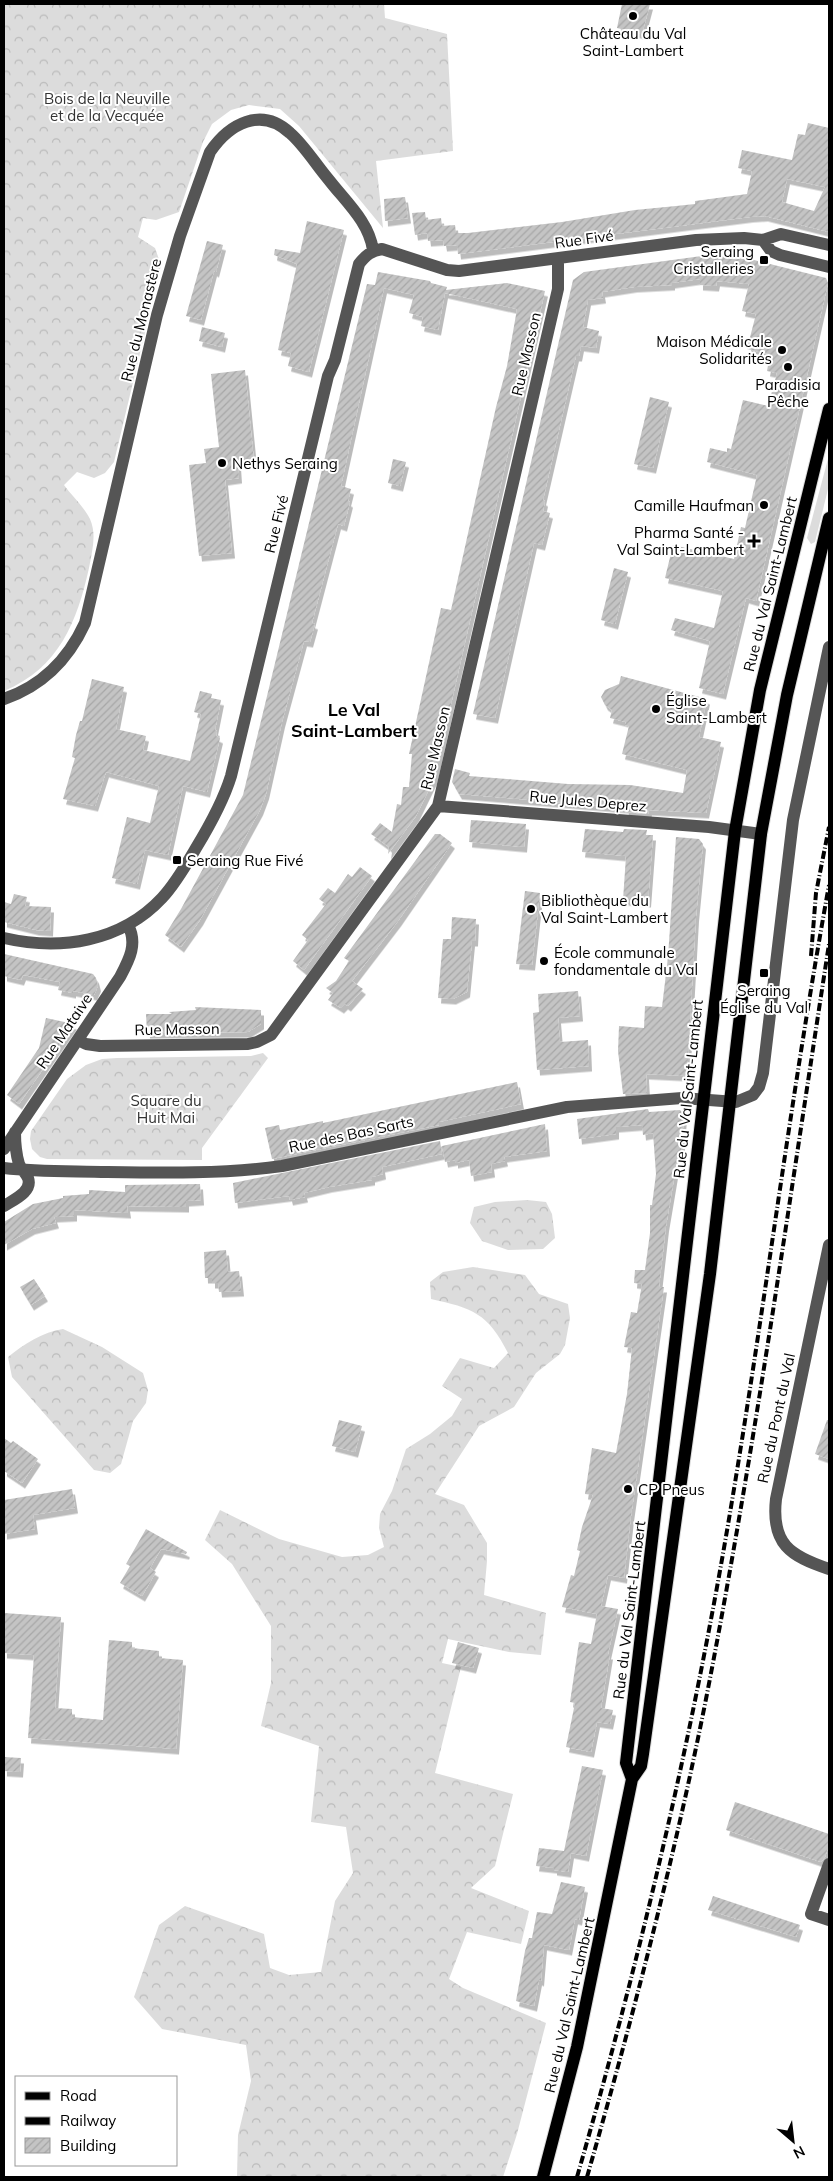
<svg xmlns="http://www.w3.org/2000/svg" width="833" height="2181" viewBox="0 0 833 2181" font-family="Mulish,sans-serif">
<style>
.green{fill:#dcdcdc}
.forest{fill:url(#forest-crowns)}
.building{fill:url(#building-hatch);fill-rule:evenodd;filter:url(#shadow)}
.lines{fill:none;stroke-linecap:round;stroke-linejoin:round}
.major-casing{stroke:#dbdbdb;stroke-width:14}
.minor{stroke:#555;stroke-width:12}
.major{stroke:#000;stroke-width:12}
.rail{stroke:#000;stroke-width:4;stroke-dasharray:8 2.5 1 2.5;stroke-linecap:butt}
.poi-dot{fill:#000;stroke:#fff;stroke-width:2}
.labels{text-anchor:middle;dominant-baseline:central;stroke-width:4;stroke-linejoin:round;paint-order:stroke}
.poi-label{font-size:15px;fill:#000;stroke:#fff;text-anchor:start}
.park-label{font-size:15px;fill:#333;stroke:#fff}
.street-label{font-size:15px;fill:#000;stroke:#fff}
.quarter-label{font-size:18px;font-weight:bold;fill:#000;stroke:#fff}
</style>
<defs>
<pattern id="forest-crowns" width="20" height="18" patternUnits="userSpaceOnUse" patternTransform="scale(1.25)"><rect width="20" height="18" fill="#dcdcdc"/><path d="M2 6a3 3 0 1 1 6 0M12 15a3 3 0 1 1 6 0" fill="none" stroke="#bbb"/></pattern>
<pattern id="building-hatch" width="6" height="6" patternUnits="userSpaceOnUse" patternTransform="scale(1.25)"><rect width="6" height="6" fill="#c4c4c4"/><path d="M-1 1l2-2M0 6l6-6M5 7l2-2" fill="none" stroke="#a7a7a7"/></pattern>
<filter id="shadow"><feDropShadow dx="3" dy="5.5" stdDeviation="0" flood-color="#0004"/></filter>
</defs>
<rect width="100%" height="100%" fill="#fff"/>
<path class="green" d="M829 455V485L815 542 811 544 807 538Z"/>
<path class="forest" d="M4 4H384L385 18 447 34 453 151 376 161 383 228 299 126 280 109 249 105 231 110 212 124 203 142 179 212 156 220 143 218 138 237 155 248 161 265 114 462 105 473 94 478 77 472 64 485C72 496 84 507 90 519 97 535 92 551 89 568 77 622 59 668 4 691Z
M263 1053 268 1058 202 1148V1160L47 1159 40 1157 32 1149 30 1139 31 1131 67 1079 86 1065 102 1059 117 1058 251 1056Z
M527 1200 546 1202 552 1214 555 1238 543 1249 508 1250 482 1241 470 1223 474 1207 495 1202Z
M473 1267 525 1275 539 1294 568 1304 570 1318 565 1345 560 1354 536 1373 514 1407 479 1426 435 1494 464 1505 487 1543V1561L484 1595 546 1613 541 1655 509 1652 448 1639 442 1663 461 1667 435 1773 513 1794 495 1866 471 1888 529 1911 521 1944 467 1932 449 1979 463 1988 546 2023 517 2134 503 2177H237L238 2135 251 2081 246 2045 162 2029 134 1997 159 1925 185 1906 264 1934 270 1968 289 1975 321 1972 335 1901 353 1873 346 1827 311 1822 319 1746 261 1726 271 1683V1626L232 1564 205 1540 220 1510 279 1539 342 1557 368 1555 384 1547 379 1528 380 1514 392 1491 406 1449 430 1434 452 1416 462 1399 442 1386 460 1358 494 1368 508 1353C488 1313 472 1308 431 1299L430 1282 443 1272Z
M63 1329 102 1347 143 1373 148 1390 146 1403 133 1421 121 1464 110 1473 94 1470 12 1377 8 1357C24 1344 43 1332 63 1329Z"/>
<path class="building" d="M622 4H650L642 34 617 28Z
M808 123 829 128V232L765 216 750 217 458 254 457 245 444 246 443 240 428 241 427 233 415 235 412 213 425 212 426 220 441 218 442 226 455 225 456 233H468L562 222 635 210 676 206 695 204V201L747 194 752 171 738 168 742 150 792 160 798 134 805 135ZM787 179 825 187 814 211 782 202Z
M405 197 408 218 385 221 384 199Z
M307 221 344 230 309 372 288 366 291 353 278 350 297 264 274 255 275 249 300 253Z
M207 241 223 245 216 272 214 271 201 320 186 316Z
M709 255 754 260 826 278 828 283 756 601 746 598 723 694 699 688 710 641 671 630 675 618 714 628 723 591 665 578 673 545 734 559 741 527 745 528 757 475 707 462 710 448 727 452V448L731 449 743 400 768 406 777 373 767 371 770 354 747 349 756 314 742 311 749 284 717 281 716 286 700 285V279L672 283V285L634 287 602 292 603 298 588 300 583 327 599 331 596 348 581 346 579 356H576L543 500 545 501 543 511 550 513 542 545 534 543 495 718 473 714 573 280 584 272Z
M378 272 430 281 431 283 447 287 446 290 507 283 545 291 434 779 416 816 388 854 389 847 371 834 380 823 392 832 397 804 401 805 403 787H409L412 754H409L441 608 451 610 496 407 507 366 517 309 445 293 438 330 421 326 423 317 409 313 414 295 384 288 341 486 351 489 348 501 350 502 344 526 338 524 312 623 315 624 310 642 304 641 282 722 266 794 260 810 200 920 181 947 165 935 181 909 243 795 367 284 375 285Z
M202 327 225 333 222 347 199 341Z
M245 370 254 461 238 463 239 478 225 480 232 553 199 556 189 465 206 463 204 449 219 447 211 374Z
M650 397 669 402 653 468 634 464Z
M393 459 406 462 400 486 388 483Z
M614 568 628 572 615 624 601 620Z
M621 676 707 699 699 737 721 742 706 813 649 810 648 814 625 812 626 808 459 794 452 782 455 769 470 773 469 776 568 784 630 785 683 793 687 770 622 754 629 726 625 725 626 722 610 718 612 710 605 705 601 697 605 690 619 684Z
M92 679 124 687 116 729 146 736 143 750 190 761 201 714 194 712 200 691 212 694 211 698 221 700 215 730 217 731 216 736 220 738 207 792 183 786 168 855 145 850 137 884 112 878 127 817 150 823 159 786 106 772 95 806 63 799 75 758 72 757 76 735 80 721H82Z
M471 820 526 824 524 847 469 842Z
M585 829 623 832 624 829 647 830 646 835H653L648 902 623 900 626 856 582 852Z
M435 834H440L452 843 398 921 352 981 363 989 348 1006 345 1004 341 1008 328 1000 333 993 326 988 336 981 349 961 344 958Z
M676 837 699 839 703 844 696 916 687 1076 646 1074 647 1093 623 1094 618 1051 619 1026 644 1028 645 1006 662 1007 668 957Z
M360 867 372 876 304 970 293 961 308 940 302 935 326 904 319 899 328 888 335 893 348 874 352 877Z
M525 891 540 893 532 965 516 964Z
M14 894 27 897 25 906 51 907 50 931 36 930 4 922V902L11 904Z
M452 917 476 919 475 941H472L467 992 453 999 438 998 443 939H451Z
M4 954 93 974 96 978 98 986 94 995 73 991V993L58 990 60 982 23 975 21 980 4 976Z
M578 991 580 1016 558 1018 560 1042 588 1040 589 1066 537 1070 533 1013 539 1012 538 994Z
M195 1007 261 1010V1024L248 1032 147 1033 146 1014H172L169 1012 196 1010Z
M46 1018 74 1024 19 1104 7 1095 39 1048Z
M517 1082 521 1104 439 1122V1125L272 1159 265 1128 279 1125 280 1130 323 1121V1123Z
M648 1109 649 1112 680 1110 684 1114 681 1157 680 1173H675L666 1226 659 1287H664L631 1516 624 1578 608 1575 601 1606 618 1609 608 1654H610L601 1708 613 1710 610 1724 597 1722 591 1752 566 1747 575 1703 570 1702 579 1642 591 1644 597 1614 562 1607 571 1575 574 1576 580 1551 577 1550 582 1527 593 1495 585 1494 592 1448 616 1453 627 1394 632 1348 624 1347 631 1312 637 1313 642 1284 634 1283 635 1270H645L650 1233V1205H652L656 1174 653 1133 643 1135 642 1125 616 1127V1134L579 1139 577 1119Z
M545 1124 547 1151 504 1157 505 1161 491 1164 492 1172 471 1176 469 1160 455 1163V1160L445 1162 442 1146Z
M440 1141 442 1154 382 1167 383 1174 372 1177V1180L329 1187 304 1193 305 1197 290 1200 289 1196 235 1203 233 1183Z
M200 1184 201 1200 186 1201V1207L127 1206 128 1213 74 1210V1216L54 1217 56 1223 32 1229 4 1245V1222L33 1204 63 1198V1196L89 1194V1190L125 1192V1185Z
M226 1250 228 1272 239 1271 241 1291 219 1292 218 1283H212V1278H205L204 1252Z
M34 1279 45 1296 31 1305 20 1287Z
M339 1420 362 1426 355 1452 332 1446Z
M827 1420H829V1459L815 1454Z
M4 1438 11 1443 13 1441 38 1459 22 1483 4 1471Z
M72 1489 75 1508 33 1515 35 1529 4 1534V1500Z
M146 1529 187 1552 186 1554 161 1549 150 1568 156 1572 142 1596 120 1583 130 1566 126 1564Z
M4 1613 61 1617 55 1708 72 1709V1717L103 1720 109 1640 132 1642V1648L159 1651V1658L183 1660 176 1749 28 1738 34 1655 4 1653Z
M458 1642 479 1648 473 1668 452 1663Z
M4 1757 21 1758 20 1772 4 1771Z
M582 1766 603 1770 586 1856 571 1853 568 1872 554 1870V1868L536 1866 539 1848 564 1851Z
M735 1802 829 1834V1845L825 1857 821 1862 726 1830Z
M561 1882 585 1887 579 1920 575 1919 569 1950 544 1945 541 1981 539 1980 534 2006 516 2001 525 1951 529 1938H532L537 1912 552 1914Z
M713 1896 800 1925 796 1937 708 1910Z"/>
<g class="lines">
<defs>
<path id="major" d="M632 1779 626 1763 735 831 760 690 829 409
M543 2177 577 2047 632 1779 641 1766 643 1754 710 1274 761 834 787 695 829 518"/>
</defs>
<use href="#major" class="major-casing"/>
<path class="minor" d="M763 240 771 251 780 255 829 267
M4 699C42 686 68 660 85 623L157 315 180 236 210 152C229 124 261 106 290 133 305 146 316 165 329 180 346 202 369 222 373 250
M438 806 709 827 761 834
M4 938C60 951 121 942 162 898 176 883 186 865 196 848 210 825 223 802 231 776L328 376 335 360 359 264C366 255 371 251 382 249L447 270 459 271 696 240 744 238 763 240 781 234 829 245
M78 1040 86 1044 100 1046 248 1044 257 1042 271 1035 438 806 558 289V259
M4 1149 120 977C129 960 138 944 128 925
M4 1168C38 1172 72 1171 107 1172 166 1173 224 1174 282 1166L567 1107 682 1098 736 1102 753 1095 759 1087 763 1073 793 820 829 647
M4 1206C13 1200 33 1192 28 1178 26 1173 21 1169 19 1164 16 1154 15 1143 15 1132
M829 1245 776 1499C771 1544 790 1556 829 1569
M829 1864 811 1914 829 1920"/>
<use href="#major" class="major"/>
<path class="rail" d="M811 956 816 893 829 827
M577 2177C635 1976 684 1772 721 1565 761 1339 788 1111 829 885
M587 2177C632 2020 674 1860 706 1699 755 1448 790 1196 829 944"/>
</g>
<g class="poi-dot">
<circle cx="633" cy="16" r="5"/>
<rect x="759" y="255" width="10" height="10" rx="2.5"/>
<circle cx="782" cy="350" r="5"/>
<circle cx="788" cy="367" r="5"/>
<circle cx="222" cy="463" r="5"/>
<circle cx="764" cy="505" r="5"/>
<path d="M751.5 533.5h5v5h5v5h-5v5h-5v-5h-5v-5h5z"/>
<circle cx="656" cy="709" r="5"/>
<rect x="172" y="855" width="10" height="10" rx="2.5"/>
<circle cx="531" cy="909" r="5"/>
<circle cx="544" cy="961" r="5"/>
<rect x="759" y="968" width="10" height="10" rx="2.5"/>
<circle cx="628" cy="1489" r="5"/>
</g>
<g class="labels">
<g class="poi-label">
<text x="633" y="33" text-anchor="middle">Château du Val<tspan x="633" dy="17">Saint-Lambert</tspan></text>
<text x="754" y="251" text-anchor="end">Seraing<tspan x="754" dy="17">Cristalleries</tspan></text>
<text x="772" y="341" text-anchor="end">Maison Médicale<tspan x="772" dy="17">Solidarités</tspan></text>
<text x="788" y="384" text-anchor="middle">Paradisia<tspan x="788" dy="17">Pêche</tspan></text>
<text x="232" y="463">Nethys Seraing</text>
<text x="754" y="505" text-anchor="end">Camille Haufman</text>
<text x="744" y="532" text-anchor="end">Pharma Santé -<tspan x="744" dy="17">Val Saint-Lambert</tspan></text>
<text x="666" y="700">Église<tspan x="666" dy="17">Saint-Lambert</tspan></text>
<text x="187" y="860">Seraing Rue Fivé</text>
<text x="541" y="900">Bibliothèque du<tspan x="541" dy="17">Val Saint-Lambert</tspan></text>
<text x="554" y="952">École communale<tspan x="554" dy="17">fondamentale du Val</tspan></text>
<text x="764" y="990" text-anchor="middle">Seraing<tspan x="764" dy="17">Église du Val</tspan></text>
<text x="638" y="1489">CP Pneus</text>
</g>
<g class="park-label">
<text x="107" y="98">Bois de la Neuville<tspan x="107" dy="17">et de la Vecquée</tspan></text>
<text x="166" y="1100">Square du<tspan x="166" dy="17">Huit Mai</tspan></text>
</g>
<g class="street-label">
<text transform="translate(584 239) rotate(-8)">Rue Fivé</text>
<text transform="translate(141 320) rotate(-76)">Rue du Monastère</text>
<text transform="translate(526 354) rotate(-77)">Rue Masson</text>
<text transform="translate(276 524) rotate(-76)">Rue Fivé</text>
<text transform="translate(770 584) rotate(-76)">Rue du Val Saint-Lambert</text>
<text transform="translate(435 748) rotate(-77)">Rue Masson</text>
<text transform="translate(588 801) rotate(5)">Rue Jules Deprez</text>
<text transform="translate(177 1029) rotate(-1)">Rue Masson</text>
<text transform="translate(64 1031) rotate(-56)">Rue Mataive</text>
<text transform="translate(688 1089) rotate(-84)">Rue du Val Saint-Lambert</text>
<text transform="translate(351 1134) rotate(-12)">Rue des Bas Sarts</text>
<text transform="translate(776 1418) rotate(-78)">Rue du Pont du Val</text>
<text transform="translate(629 1610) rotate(-83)">Rue du Val Saint-Lambert</text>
<text transform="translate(569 2005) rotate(-77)">Rue du Val Saint-Lambert</text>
</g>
<g class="quarter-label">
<text x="354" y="709">Le Val<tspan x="354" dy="21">Saint-Lambert</tspan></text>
</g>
</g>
<rect width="833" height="2181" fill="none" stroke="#000000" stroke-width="10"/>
<rect x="15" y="2076" width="162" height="90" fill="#ffffff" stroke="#999999"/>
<rect x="25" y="2092" width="25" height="8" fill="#000000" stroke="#999999"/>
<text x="60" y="2101" font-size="15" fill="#000000">Road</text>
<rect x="25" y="2117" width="25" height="8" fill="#000000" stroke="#999999"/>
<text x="60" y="2126" font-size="15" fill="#000000">Railway</text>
<rect x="25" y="2138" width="25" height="15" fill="url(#building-hatch)" stroke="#999999"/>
<text x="60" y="2151" font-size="15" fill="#000000">Building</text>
<g transform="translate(793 2141) rotate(152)" stroke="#ffffff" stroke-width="4" paint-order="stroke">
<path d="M0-4L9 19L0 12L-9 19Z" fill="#000000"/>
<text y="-8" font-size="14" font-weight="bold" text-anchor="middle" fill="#000000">N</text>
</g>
</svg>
